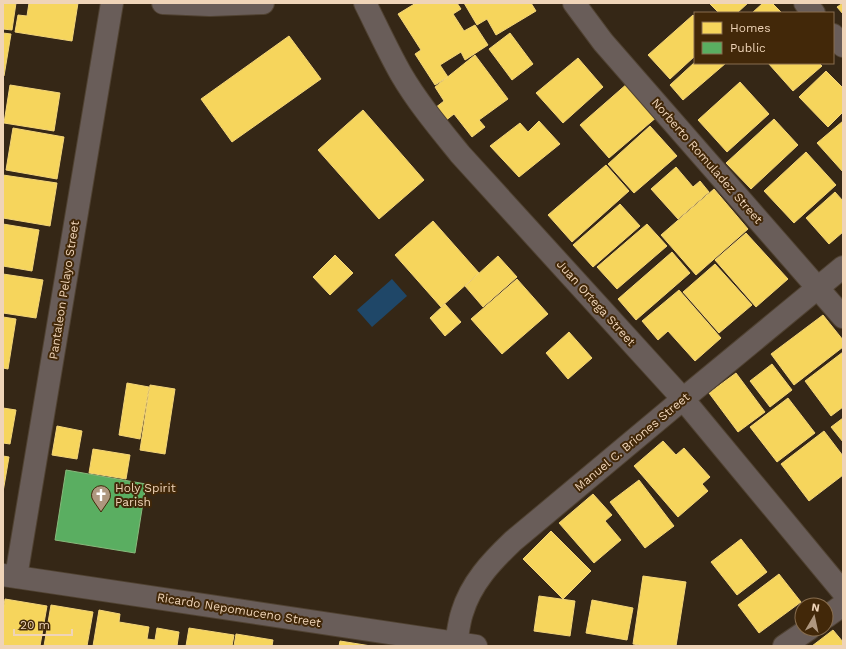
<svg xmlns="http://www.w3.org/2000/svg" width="846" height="649" viewBox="0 0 846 649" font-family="'Work Sans',sans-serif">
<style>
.water{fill:#1f4768}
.homes{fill:#f6d55c;stroke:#f4d578}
.public{fill:#5aae61;stroke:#87b97b}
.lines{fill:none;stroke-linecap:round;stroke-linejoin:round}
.minor-casing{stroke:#504232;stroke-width:24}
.minor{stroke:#695d59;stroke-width:22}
.labels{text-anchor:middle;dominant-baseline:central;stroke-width:4;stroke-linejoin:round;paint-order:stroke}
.street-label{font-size:12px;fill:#efd4b8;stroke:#422809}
.poi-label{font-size:12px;fill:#efd4b8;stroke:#422809;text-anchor:start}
</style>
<rect width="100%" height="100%" fill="#352716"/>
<path class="water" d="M392 279 407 296 372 327 357 310Z"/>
<path class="homes" d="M3 3H16L12 30 3 29Z
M29 3H78L72 41 15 32 18 15 27 16Z
M416 3H457L461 9 453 14 464 31 475 25 488 45 465 60 461 52 440 65 448 77 435 85 415 54 421 50 398 14Z
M464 3H531L536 11 496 35 487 19 477 25Z
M709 3H748L737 13H719Z
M763 3H772L781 12 752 13Z
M843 3V14L837 7Z
M693 15 695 17V56L670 79 648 55Z
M3 33 11 34 4 76H3Z
M510 33 533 64 512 80 489 49Z
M289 36 321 79 232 142 201 99Z
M475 55 508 99 479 120 485 127 472 137 454 114 445 121 435 108 444 101 435 87Z
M578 58 603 87 563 123 536 93Z
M695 62 726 63 683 100 670 85Z
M768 63H819L822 66 793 91Z
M826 71 843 88V112L828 127 799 97Z
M740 82 769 114 727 152 698 120Z
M628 83 658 116 609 158 580 125Z
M10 85 60 93 54 131 4 123Z
M363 110 424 180 379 219 318 150Z
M774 119 798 145 751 189 726 163Z
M539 121 560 144 519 177 490 146 520 123 528 132Z
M843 121V172L817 143Z
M650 126 677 156 634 193 608 164Z
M13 128 64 137 57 179 6 170Z
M806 152 836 185 794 223 764 191Z
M606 165 629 191 572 242 548 215Z
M676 167 693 187 700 181 709 192 678 219 651 189Z
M3 175 57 183 50 226 3 218Z
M714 189 748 229 696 275 661 235Z
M835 192 843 201V232L829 244 806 218Z
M620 204 640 226 593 267 573 245Z
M433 221 479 273 441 307 395 255Z
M3 224 39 230 32 271 3 266Z
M647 224 667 246 617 289 597 267Z
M746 233 788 279 756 307 715 260Z
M672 252 690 273 636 320 618 299Z
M335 255 353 273 330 295 313 277Z
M498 256 517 277 483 307 465 286Z
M715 264 752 305 719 333 683 292Z
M3 274 43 280 36 318 3 313Z
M517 279 548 314 502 354 471 319Z
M679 290 721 338 695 361 668 331 658 340 642 321Z
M445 304 461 322 445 336 430 318Z
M823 315 843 340V347L794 385 771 354Z
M3 317 16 319 8 369 3 368Z
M569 332 592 358 568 379 546 353Z
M843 352V407L831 416 805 381Z
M772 364 792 390 770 407 750 381Z
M736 373 765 412 738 432 709 393Z
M127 383 149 387 140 439 119 435Z
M150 385 175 389 165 454 140 450Z
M788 398 815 433 777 462 750 427Z
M3 408 16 410 10 444 3 443Z
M843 418V442L831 427Z
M57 426 82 431 77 459 52 455Z
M824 431 843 456V475L809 501 781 464Z
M663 441 676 455 684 448 710 477 702 484 708 491 678 517 634 466Z
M93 449 130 455 126 479 89 473Z
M3 456 9 457 3 492Z
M639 480 674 526 645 548 610 502Z
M593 494 612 515 605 521 621 540 594 563 559 523Z
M551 531 591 571 563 599 523 559Z
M741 539 767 572 737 595 711 562Z
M779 574 801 602 759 633 738 605Z
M643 576 686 582 676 646H645L633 644Z
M539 596 575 601 570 636 534 631Z
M5 599 47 606 40 646H3V611Z
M592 600 633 608 627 640 586 633Z
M51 605 93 612 87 646H44Z
M99 610 120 614 119 622 149 627 147 639 155 640 157 628 179 632 177 646H93Z
M189 628 234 635 232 646H186Z
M833 630 843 642V646H812Z
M236 634 273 640 272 646H234Z
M340 641 371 646H339Z"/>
<path class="public" d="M66 470 146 484 135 553 55 540Z"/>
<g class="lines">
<defs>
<path id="minor" d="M163 3 210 5 263 3
M365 3C377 27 388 51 401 74 418 103 439 128 460 154L683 399 843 592
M574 3 603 42 843 317
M805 3 814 13
M833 35 843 46
M3 575 476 646
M16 577 112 3
M826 617 843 605
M456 643C458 633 459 622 462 613 471 583 491 562 513 541L683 399 843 267
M784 646 809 629"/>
</defs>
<use href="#minor" class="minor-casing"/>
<use href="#minor" class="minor"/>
</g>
<defs>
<symbol id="church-pin" viewBox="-11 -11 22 30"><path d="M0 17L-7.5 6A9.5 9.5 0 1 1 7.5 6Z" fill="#ae977f" stroke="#422809"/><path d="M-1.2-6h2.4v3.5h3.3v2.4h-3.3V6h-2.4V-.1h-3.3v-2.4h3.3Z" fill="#fff"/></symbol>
</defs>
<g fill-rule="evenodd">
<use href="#church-pin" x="90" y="484" width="22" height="30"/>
</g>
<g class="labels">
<g class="street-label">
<text transform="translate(707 161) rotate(49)">Norberto Romuladez Street</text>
<text transform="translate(64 290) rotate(-81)">Pantaleon Pelayo Street</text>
<text transform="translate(596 303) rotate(48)">Juan Ortega Street</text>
<text transform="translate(632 442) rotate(-40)">Manuel C. Briones Street</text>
<text transform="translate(239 610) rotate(9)">Ricardo Nepomuceno Street</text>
</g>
<g class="poi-label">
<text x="115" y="488">Holy Spirit<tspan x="115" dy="14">Parish</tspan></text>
</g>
</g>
<rect width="846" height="649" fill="none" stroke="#efd4b8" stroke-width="8"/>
<rect x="694" y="12" width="140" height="52" fill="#422809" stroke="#876d4f"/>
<rect x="702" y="22" width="20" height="12" fill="#f6d55c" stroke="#876d4f"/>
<text x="730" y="32" font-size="12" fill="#efd4b8">Homes</text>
<rect x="702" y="42" width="20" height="12" fill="#5aae61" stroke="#876d4f"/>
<text x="730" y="52" font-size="12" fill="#efd4b8">Public</text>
<g transform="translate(814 617) rotate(9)"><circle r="19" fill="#422809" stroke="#876d4f"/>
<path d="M0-3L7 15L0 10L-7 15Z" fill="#ae977f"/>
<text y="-6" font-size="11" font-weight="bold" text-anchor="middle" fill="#efd4b8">N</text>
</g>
<path d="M14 629v6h58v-6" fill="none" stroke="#efd4b8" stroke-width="2"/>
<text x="20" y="629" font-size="12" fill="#efd4b8" stroke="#422809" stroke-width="3" paint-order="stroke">20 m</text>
</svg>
